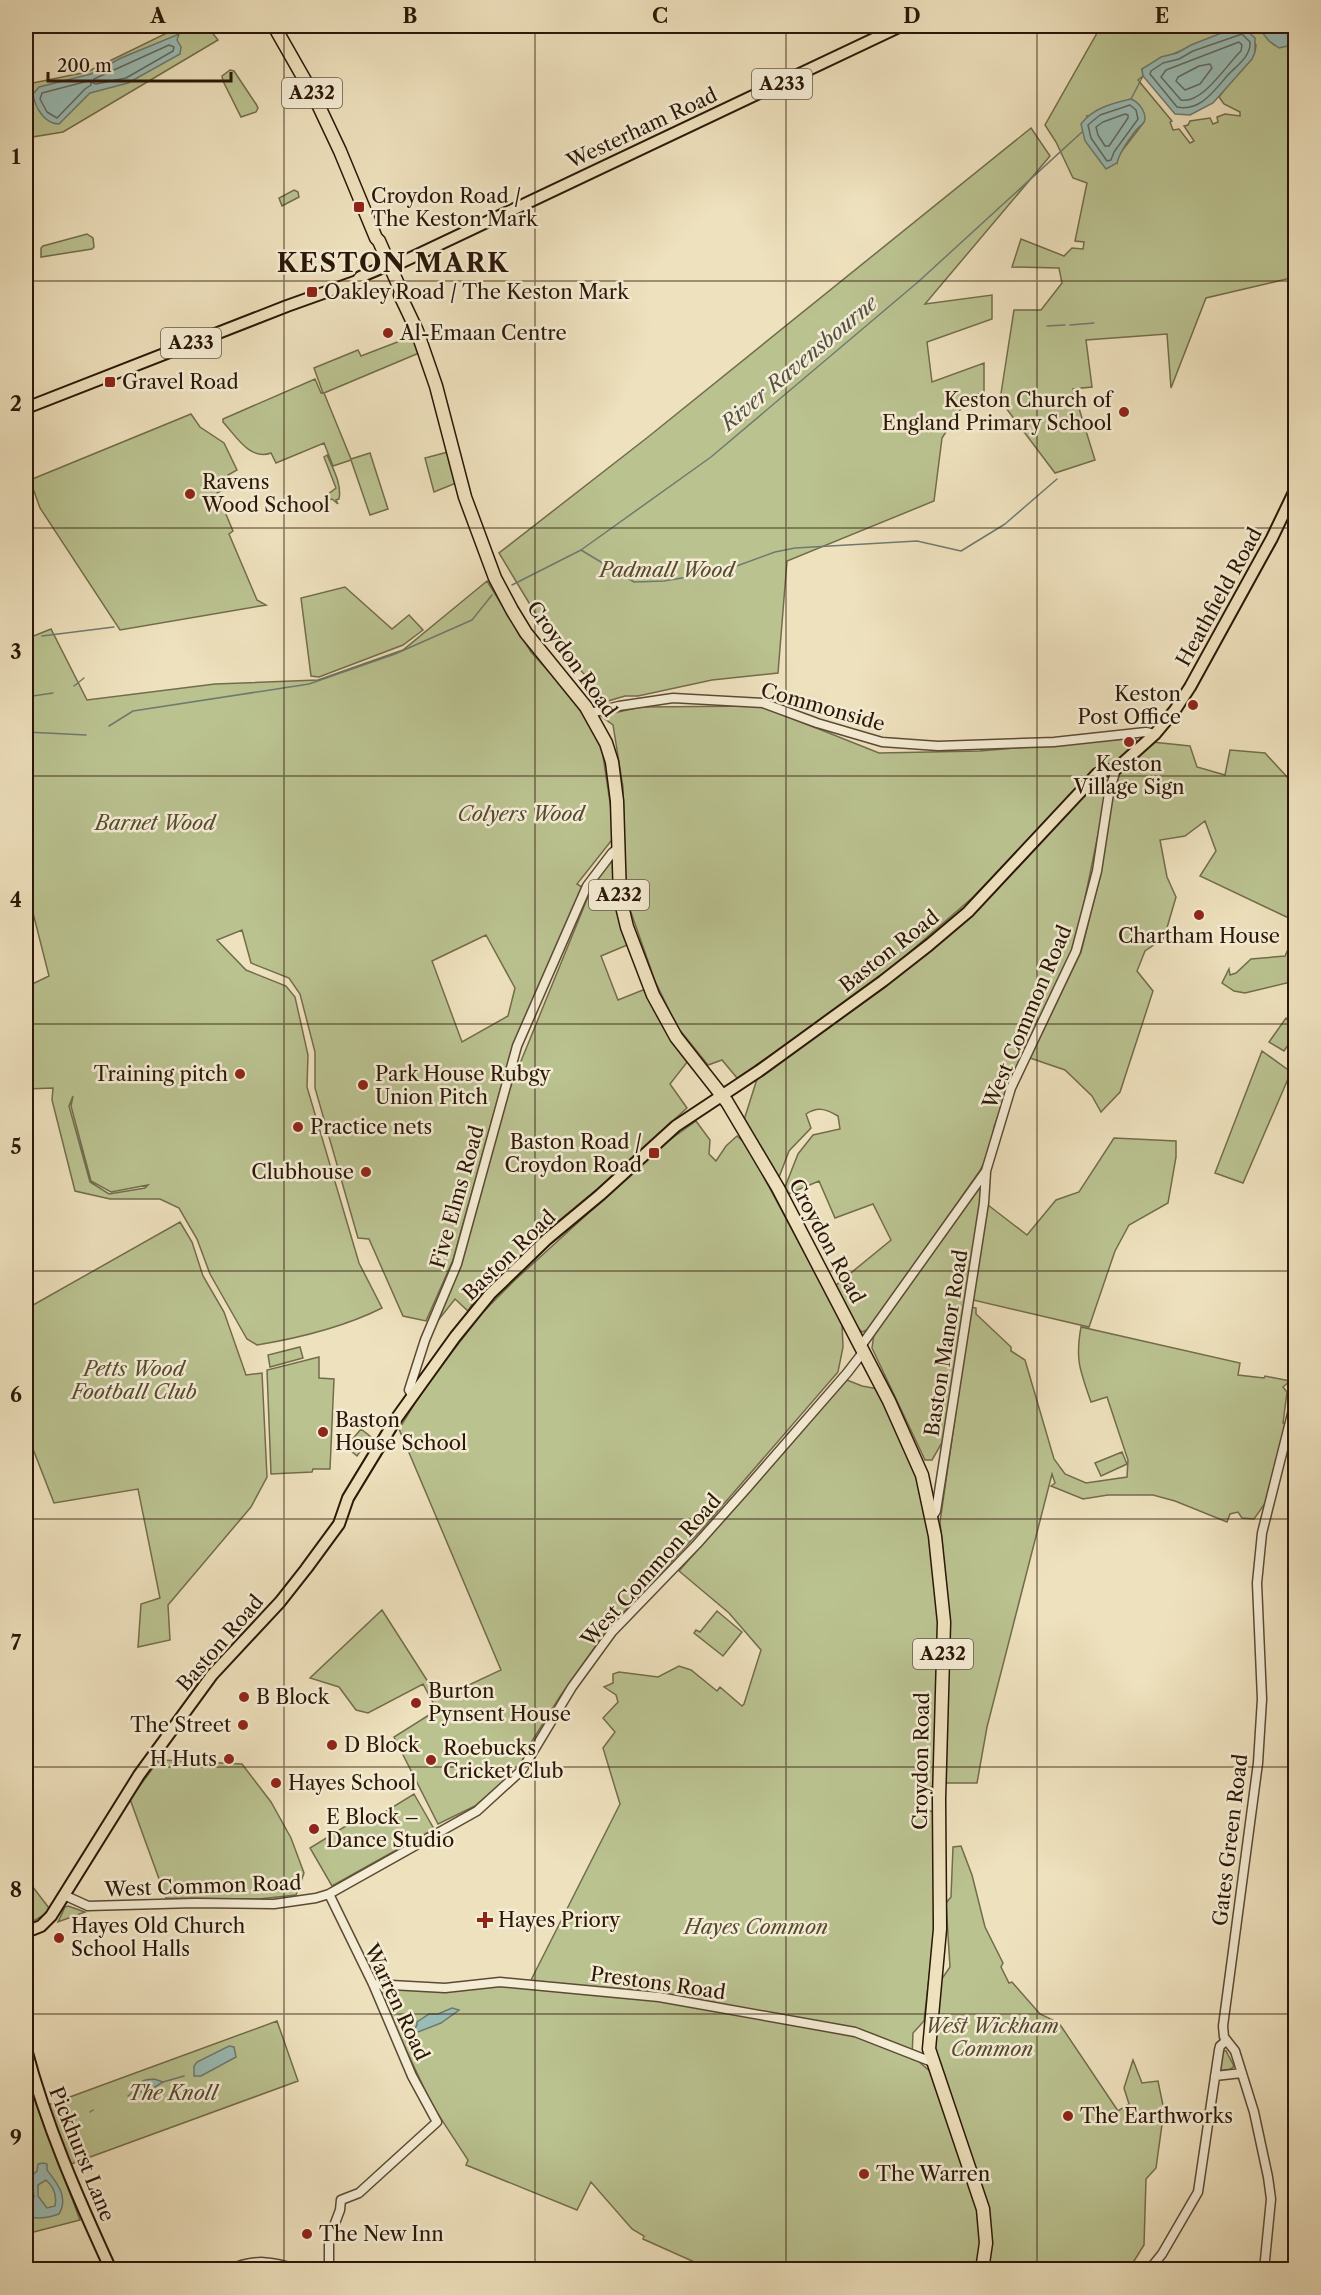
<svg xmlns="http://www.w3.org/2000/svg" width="1321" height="2295" viewBox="0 0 1321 2295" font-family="'Libre Caslon Text',serif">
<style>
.green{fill:#bac290;stroke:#726c4c;stroke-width:1.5;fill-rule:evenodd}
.water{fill:#9abcb6;stroke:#6e7a70;stroke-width:1.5;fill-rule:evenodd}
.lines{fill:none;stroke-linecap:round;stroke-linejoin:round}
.shore{stroke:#626a5e;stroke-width:1.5}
.stream{stroke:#6e7a70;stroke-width:1.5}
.minor-casing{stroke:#5c4a34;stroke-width:11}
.major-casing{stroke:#2b1707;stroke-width:14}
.highway-casing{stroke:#2b1707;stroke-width:15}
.minor{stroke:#f4ecd4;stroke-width:8}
.major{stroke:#eee1bd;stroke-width:10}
.highway{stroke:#eee1bd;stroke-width:12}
.grid{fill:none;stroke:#2b1707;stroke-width:1.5;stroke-opacity:0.55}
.poi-dot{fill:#8f2418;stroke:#f4ecd4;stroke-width:2}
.labels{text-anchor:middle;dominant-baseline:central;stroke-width:5;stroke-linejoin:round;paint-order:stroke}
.shield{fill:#f4ecd4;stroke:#675744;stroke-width:1.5}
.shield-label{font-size:18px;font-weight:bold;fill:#2b1707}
.street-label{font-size:20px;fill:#2b1707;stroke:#f4ecd4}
.poi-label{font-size:20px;fill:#2b1707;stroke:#f4ecd4;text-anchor:start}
.park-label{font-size:20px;font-style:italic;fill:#564a30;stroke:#f4ecd4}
.water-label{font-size:21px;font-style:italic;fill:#525144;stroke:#f4ecd4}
.district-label{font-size:26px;font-weight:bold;letter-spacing:1.5px;fill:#2b1707;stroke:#f4ecd4}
.neatline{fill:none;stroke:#2b1707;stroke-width:2}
.grid-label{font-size:20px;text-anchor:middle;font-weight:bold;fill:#2b1707}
</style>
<rect width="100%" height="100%" fill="#eee1bd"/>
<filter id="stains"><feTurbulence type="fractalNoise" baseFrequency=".00333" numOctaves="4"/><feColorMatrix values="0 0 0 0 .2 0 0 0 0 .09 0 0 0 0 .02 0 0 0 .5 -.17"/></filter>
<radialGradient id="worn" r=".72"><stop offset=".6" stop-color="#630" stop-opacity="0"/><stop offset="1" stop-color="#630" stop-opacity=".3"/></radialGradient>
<path class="green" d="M171 26H207L218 40 63 132 26 138V80L33 83 87 72 169 32Z
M1101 26H1257L1274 45H1292L1295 39V277L1206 298 1171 388 1167 334 1086 340 1092 387 1073 389 1095 460 1055 473 1000 400 1014 310H1041L1062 283 1059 268 1012 267 1021 239 1064 256 1072 248 1083 249 1084 242 1075 241 1087 183 1073 178 1056 142 1045 125ZM1243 27 1256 45C1255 61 1241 69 1231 81 1227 86 1223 92 1219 97L1224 104 1240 112V116L1225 114 1217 117 1218 122 1213 124 1210 118 1190 121 1188 125 1184 126 1194 141 1190 143 1179 129 1173 130 1170 122 1172 121 1138 80 1143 76 1142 69C1162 58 1182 50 1203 42 1216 37 1228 29 1243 27ZM1087 116 1144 122 1118 156 1117 163Z
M230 70 234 71 256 104 258 108 256 112 241 117 223 81 222 76Z
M1031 128 1050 156 925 304 992 295V319L927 342 932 382 984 363V393L969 396 942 438 934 501 787 561 778 673 712 680 638 696H625L601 703 586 676 552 641 499 553 648 437Z
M294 190 298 192 299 197 282 206 279 198Z
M87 234 93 238 94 247 92 249 41 257V248L43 246Z
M413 336 419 353 324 393 351 459 370 453 388 509 370 515 351 460 333 466 324 443 276 463 271 453C250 461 236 436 223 422V419L315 379 321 393H323L314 368 358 350 361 356Z
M191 414 200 427 224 443 237 470 228 475 232 485 217 493 233 531 229 534 257 600 266 605 120 630 40 508 30 480Z
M448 452 456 483 434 492 425 458Z
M327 455C333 469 342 484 339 499L336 500 338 504 332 499 329 500 327 495 336 488 324 457Z
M487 581 531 652 561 685 600 736 615 836 577 884 582 887 503 1080 453 1260 426 1321 403 1316 369 1239 358 1238 315 1088V1052L300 994 289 978 251 963 242 930 217 940 246 970 286 986 295 997 308 1055 307 1087 359 1263 382 1308C344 1327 299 1338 257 1345L247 1339 210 1274 197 1239 179 1208 160 1199H110L75 1191 52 1100 53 1088 26 1089V987L49 976 30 901 26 898V639L51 629 87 700 215 684 318 680 403 650ZM486 935 515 988 508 1016 462 1042 432 961ZM73 1096 71 1106 91 1181 111 1192 148 1185 145 1188 109 1194 90 1182 69 1106Z
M345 587 392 629 409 615 423 630 403 645 319 677 311 676 301 598Z
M761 706 879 753 980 751 1135 738 1137 741V746L1115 764 1106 765 1098 769 972 898 896 964 797 1037 737 1078 722 1060 708 1065 679 1029 672 1016 655 981 626 898 623 787 613 725 601 716 640 707Z
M1152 742 1190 746 1197 767 1225 775 1230 750 1265 753 1288 778 1295 789V921L1200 876 1216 851 1205 821 1185 836 1160 840 1167 877 1176 897 1164 938 1145 951 1137 971 1153 991 1120 1092 1101 1112 1092 1096 1065 1070 1030 1058 1081 952 1101 872 1111 803 1120 772Z
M1099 778 1109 781 1082 913 1072 950 1009 1087 994 1127 989 1154 979 1172 869 1329 862 1332 858 1328 835 1286 891 1240 873 1204 835 1218 819 1181 788 1194 785 1187 798 1154 813 1135 840 1129 838 1116C826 1109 818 1106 806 1114L811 1128 789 1151 778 1180 744 1120 757 1079 942 939Z
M615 854 632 943 601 956 618 1000 648 988 688 1061 670 1084 687 1108 475 1300 468 1311 455 1299 436 1323 464 1254 508 1093 592 887Z
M1295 934V981L1245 993 1234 991 1222 983 1229 969 1230 975 1236 973 1251 959 1285 956Z
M1286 1018 1295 1025V1035L1284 1051 1269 1042Z
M1262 1051 1291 1072 1243 1183 1215 1173Z
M696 1121 710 1140 709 1154 716 1161 726 1146 737 1136 746 1144 842 1323 843 1347 838 1372 703 1528 607 1630 561 1695 530 1744 519 1768 475 1806 438 1824 394 1737 437 1710 423 1684 368 1713 356 1710 339 1687 310 1678 382 1610 439 1699 501 1670 399 1429 423 1390 482 1313 515 1280 664 1144Z
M1114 1138 1176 1141V1157L1168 1203 1129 1225 1115 1251 1089 1327 973 1300 988 1205 1027 1235 1056 1200 1079 1192Z
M986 1171 943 1441 932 1460H925L872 1348 874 1334Z
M180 1222 192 1242 203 1276 224 1312 246 1375 262 1373 267 1477 251 1507 168 1605 170 1640 138 1647 141 1604 160 1598 138 1489 54 1503 26 1431V1309Z
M971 1307 976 1308V1314L1011 1347V1351L1025 1360 1054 1459 1065 1474 1086 1483 1127 1477 1128 1460 1107 1397 1091 1402C1080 1370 1075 1360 1081 1327L1240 1363 1238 1375 1264 1378 1265 1376 1290 1381 1283 1387 1287 1392 1283 1423 1286 1424 1266 1502 1254 1519 1242 1518 1238 1512 1230 1514 1227 1522 1175 1501 1153 1495H1108L1083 1499 1051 1486 1055 1483 1052 1474 987 1727 977 1783H943L949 1611 940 1522Z
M300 1347 303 1358 270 1367 268 1355Z
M319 1357V1378L334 1379 330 1469H313L312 1472 271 1474 267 1370Z
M847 1380 862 1386 878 1389 889 1411 922 1490 939 1605 935 1784 917 1798 921 1807 933 1812 936 1819V1916L924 2021 913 2033 912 2059 918 2061 932 2073 983 2222 979 2269H710L643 2239 644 2236 632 2229 591 2182 577 2210 466 2165 468 2160 432 2105 378 1990H436L499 1985 527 1988 620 1804 603 1748 615 1732 603 1718 618 1702 616 1695 604 1687 613 1683V1674L619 1672 658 1677 679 1666 691 1670 717 1691 720 1687 742 1706 744 1704 761 1650 729 1613 679 1571Z
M361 1429 371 1437 357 1456 346 1447Z
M1122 1452 1127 1464 1101 1476 1095 1463Z
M717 1611 742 1632 723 1656 694 1633 696 1630 700 1632Z
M161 1760 242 1764 271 1802 291 1838 304 1873 296 1895 259 1899 166 1898 130 1799 153 1768Z
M414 1794 434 1829 332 1886 310 1848 367 1813 372 1820Z
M961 1846 972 1875 985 1927 1003 1963 1001 1967 1009 1983 1012 1982 1040 2014 1059 2023 1118 2111 1129 2104 1124 2088 1133 2060 1142 2083 1158 2081 1164 2110 1156 2168 1146 2179 1144 2245 1129 2269H987L990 2221 936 2052 934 2038 941 1980 950 1967 946 1903 951 1897 953 1847Z
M26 1878 49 1908 46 1914 26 1925Z
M68 1906 85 1912 58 1922 65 1907Z
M277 2021 298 2081 71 2164 48 2105Z
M1222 2050 1226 2051 1234 2066 1231 2069 1219 2071Z
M26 2076 80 2220 26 2234Z"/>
<path class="water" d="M1257 26H1295V39L1292 45 1279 48 1269 41Z
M1243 27 1255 38V52L1252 59 1213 103 1190 115 1175 114 1143 76 1142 69 1161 57 1177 53 1191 45 1229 30Z
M179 34 177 40 181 47 180 54 128 83 90 93 59 124C45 124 35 108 33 94L39 87 91 74 121 58Z
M1131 99C1139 102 1148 114 1144 122 1142 125 1139 127 1137 129 1129 139 1120 151 1117 163L1106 169 1085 141 1081 124C1093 108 1113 103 1131 99Z
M452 2008 459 2010 441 2023 418 2032 414 2030 417 2025V2022L429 2014H438Z
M229 2046 234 2047 236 2057 201 2076H194V2066L197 2062Z
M154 2079 163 2082 147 2092 142 2093 139 2089C140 2079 146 2080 154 2079Z
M43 2163 47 2164V2170C57 2183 69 2197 59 2214 48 2218 37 2220 26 2216V2199L34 2197 31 2176 37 2171 38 2164ZM46 2180C54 2187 57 2196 55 2206L47 2208 38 2196V2185Z"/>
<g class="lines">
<path class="shore" d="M1242 34 1250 42C1251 57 1236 66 1227 76 1214 91 1200 112 1177 107L1150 74 1151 71 1163 63 1179 59 1193 51Z
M1239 42 1242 45 1241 51C1226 65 1203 104 1181 100L1161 77 1166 70Z
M169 45 174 47 173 51 126 78 96 84 93 83 94 79Z
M1210 64 1212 68 1200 84 1185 90 1176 81 1178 77 1199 66Z
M88 81 91 82V85L85 89 57 118 47 112 40 99 42 93Z
M1130 105 1136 110 1138 119 1114 152 1111 160 1107 161 1091 138 1088 125 1100 115Z
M1125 114 1128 115V118L1109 146H1105L1098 135 1096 127 1103 122Z"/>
<path class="stream" d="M1131 99 1143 76
M1070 325 1094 323
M1047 326 1065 325
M581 550 634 582 664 581 723 571 775 552 795 548 917 541 961 551 1005 524 1057 479
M512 585 581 550 711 457 918 282 1082 132
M42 636 114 627
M74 686 84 678
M26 697 53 693
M109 726 133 711 309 684 395 654 472 620 492 595
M26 732 86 735
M163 2082 184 2076
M128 2096 133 2092
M90 2112 93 2110"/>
<defs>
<path id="minor" d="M590 713 619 706 673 698 763 703 817 723 882 742 938 746 1054 742 1146 732 1155 734
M861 1346 986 1171 1011 1088 1076 951 1097 871 1109 793 1116 769
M412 1395 409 1390 425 1340 457 1264 517 1046 587 886 612 853 618 848
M932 1517 936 1511 984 1203 986 1172
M64 1895 88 1906 195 1903 274 1904 316 1898 329 1894 477 1811 522 1770 572 1687 612 1632 697 1544 746 1489 847 1373 864 1351
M373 1984 445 1988 500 1982 659 1997 855 2032 932 2062
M1215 2076 1242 2073
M229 2270C254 2258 273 2261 299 2270
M252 2270H272
M329 2270V2239L340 2210 341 2200 359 2193 437 2122 412 2076 373 1984 329 1894
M1149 2270 1162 2254 1198 2192 1219 2050 1220 2046 1226 2041
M1264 2270 1271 2199 1268 2177 1254 2112 1235 2051 1224 2037 1223 2026 1258 1763 1262 1699 1257 1583 1262 1533 1296 1398"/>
<path id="major" d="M357 281 360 277 393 263 398 264 901 26
M26 408 287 306 357 281 362 282
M26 1932 41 1926 51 1916 139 1775 212 1675 280 1602 306 1569 339 1524 348 1498 396 1419 455 1337 490 1294 547 1239 600 1195 676 1126 759 1071 883 981 929 945 968 912 1097 774 1104 771 1116 769 1155 734 1175 710 1190 687 1272 538 1296 488
M26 2049C46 2125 78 2198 111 2270"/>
<path id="highway" d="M274 26 315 98 340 151 376 238 379 241 401 291 400 295 417 331 436 386 465 497 495 578 512 610 526 633 586 707 606 743 612 762 617 801 620 898 627 927 653 995 676 1037 727 1102 778 1188 889 1401 922 1475 935 1536 944 1622 939 1799 940 1929 929 2049 983 2209 986 2243 982 2270"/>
</defs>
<use href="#minor" class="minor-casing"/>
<use href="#major" class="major-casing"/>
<use href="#highway" class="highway-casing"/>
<use href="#minor" class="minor"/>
<use href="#major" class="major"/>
<use href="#highway" class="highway"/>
</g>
<path class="grid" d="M284 26V2270M535 26V2270M786 26V2270M1037 26V2270M26 281H1296M26 528H1296M26 776H1296M26 1024H1296M26 1271H1296M26 1519H1296M26 1767H1296M26 2014H1296"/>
<g class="poi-dot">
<rect x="353" y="201" width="12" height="12" rx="3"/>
<rect x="306" y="286" width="12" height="12" rx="3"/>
<circle cx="388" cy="333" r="6"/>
<rect x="104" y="376" width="12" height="12" rx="3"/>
<circle cx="1124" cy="412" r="6"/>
<circle cx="190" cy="494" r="6"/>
<circle cx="1193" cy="705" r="6"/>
<circle cx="1129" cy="742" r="6"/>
<circle cx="1199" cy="915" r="6"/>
<circle cx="240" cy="1074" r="6"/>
<circle cx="363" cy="1085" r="6"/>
<circle cx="298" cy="1127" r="6"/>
<rect x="648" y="1147" width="12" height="12" rx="3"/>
<circle cx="366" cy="1172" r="6"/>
<circle cx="323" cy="1432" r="6"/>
<circle cx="244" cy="1697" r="6"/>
<circle cx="416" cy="1703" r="6"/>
<circle cx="243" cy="1725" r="6"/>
<circle cx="332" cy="1745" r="6"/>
<circle cx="229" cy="1759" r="6"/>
<circle cx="431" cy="1760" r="6"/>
<circle cx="276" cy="1783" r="6"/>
<circle cx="314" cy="1829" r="6"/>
<path d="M482 1911h6v6h6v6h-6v6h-6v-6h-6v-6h6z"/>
<circle cx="59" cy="1938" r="6"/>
<circle cx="1068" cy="2116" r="6"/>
<circle cx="864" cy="2174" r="6"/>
<circle cx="307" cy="2234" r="6"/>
</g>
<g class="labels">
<g class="shield">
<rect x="752" y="69" width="60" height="30" rx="4.5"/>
<rect x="282" y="78" width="60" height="30" rx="4.5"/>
<rect x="161" y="328" width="60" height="30" rx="4.5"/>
<rect x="589" y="880" width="60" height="30" rx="4.5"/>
<rect x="913" y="1639" width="60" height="30" rx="4.5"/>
</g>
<g class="shield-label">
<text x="782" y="84">A233</text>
<text x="312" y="93">A232</text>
<text x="191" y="343">A233</text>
<text x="619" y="895">A232</text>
<text x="943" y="1654">A232</text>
</g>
<g class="street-label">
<text transform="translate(642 128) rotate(-25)">Westerham Road</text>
<text transform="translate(1219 597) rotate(-61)">Heathfield Road</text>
<text transform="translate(572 659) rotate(54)">Croydon Road</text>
<text transform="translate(823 707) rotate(16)">Commonside</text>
<text transform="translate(889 951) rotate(-38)">Baston Road</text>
<text transform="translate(1027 1017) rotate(-67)">West Common Road</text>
<text transform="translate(457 1197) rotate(-74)">Five Elms Road</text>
<text transform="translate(827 1241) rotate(62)">Croydon Road</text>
<text transform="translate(509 1255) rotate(-44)">Baston Road</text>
<text transform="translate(946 1343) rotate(-81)">Baston Manor Road</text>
<text transform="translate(651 1570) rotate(-48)">West Common Road</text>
<text transform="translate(220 1643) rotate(-49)">Baston Road</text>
<text transform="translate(921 1761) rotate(-89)">Croydon Road</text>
<text transform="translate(1230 1840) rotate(-83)">Gates Green Road</text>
<text transform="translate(203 1886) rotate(-2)">West Common Road</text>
<text transform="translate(658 1983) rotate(8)">Prestons Road</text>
<text transform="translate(397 2002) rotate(65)">Warren Road</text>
<text transform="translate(82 2154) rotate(68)">Pickhurst Lane</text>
</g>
<g class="poi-label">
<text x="371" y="196">Croydon Road /<tspan x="371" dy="23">The Keston Mark</tspan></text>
<text x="324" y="292">Oakley Road / The Keston Mark</text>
<text x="400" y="333">Al-Emaan Centre</text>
<text x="122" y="382">Gravel Road</text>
<text x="1112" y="400" text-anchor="end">Keston Church of<tspan x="1112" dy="23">England Primary School</tspan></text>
<text x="202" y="482">Ravens<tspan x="202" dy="23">Wood School</tspan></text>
<text x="1181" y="694" text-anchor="end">Keston<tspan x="1181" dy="23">Post Office</tspan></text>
<text x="1129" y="764" text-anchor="middle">Keston<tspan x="1129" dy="23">Village Sign</tspan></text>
<text x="1199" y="936" text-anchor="middle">Chartham House</text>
<text x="228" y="1074" text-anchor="end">Training pitch</text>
<text x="375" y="1074">Park House Rubgy<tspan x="375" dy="23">Union Pitch</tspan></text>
<text x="310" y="1127">Practice nets</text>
<text x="642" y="1142" text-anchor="end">Baston Road /<tspan x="642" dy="23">Croydon Road</tspan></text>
<text x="354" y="1172" text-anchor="end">Clubhouse</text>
<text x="335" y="1420">Baston<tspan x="335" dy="23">House School</tspan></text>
<text x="428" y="1691">Burton<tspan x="428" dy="23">Pynsent House</tspan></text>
<text x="256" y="1697">B Block</text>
<text x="231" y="1725" text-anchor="end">The Street</text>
<text x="344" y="1745">D Block</text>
<text x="443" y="1748">Roebucks<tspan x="443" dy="23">Cricket Club</tspan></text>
<text x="217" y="1759" text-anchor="end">H Huts</text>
<text x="288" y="1783">Hayes School</text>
<text x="326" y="1817">E Block –<tspan x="326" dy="23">Dance Studio</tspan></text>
<text x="498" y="1920">Hayes Priory</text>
<text x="71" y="1926">Hayes Old Church<tspan x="71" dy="23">School Halls</tspan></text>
<text x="1080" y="2116">The Earthworks</text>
<text x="876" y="2174">The Warren</text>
<text x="319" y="2234">The New Inn</text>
</g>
<g class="park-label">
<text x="667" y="570">Padmall Wood</text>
<text x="521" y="814">Colyers Wood</text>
<text x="155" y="823">Barnet Wood</text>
<text x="134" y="1369">Petts Wood<tspan x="134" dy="23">Football Club</tspan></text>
<text x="756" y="1927">Hayes Common</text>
<text x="992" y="2026">West Wickham<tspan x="992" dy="23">Common</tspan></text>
<text x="173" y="2093">The Knoll</text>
</g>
<g class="water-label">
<text transform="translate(799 363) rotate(-40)">River Ravensbourne</text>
</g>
<g class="district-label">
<text x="393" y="263">KESTON MARK</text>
</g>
</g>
<rect width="1321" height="2295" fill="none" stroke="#eee1bd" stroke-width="66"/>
<path d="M48 72v9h183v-9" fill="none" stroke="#2b1707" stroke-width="3"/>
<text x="57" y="72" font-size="18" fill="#2b1707" stroke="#f4ecd4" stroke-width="4.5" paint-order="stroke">200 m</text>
<rect x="33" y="33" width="1255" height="2229" class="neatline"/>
<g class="grid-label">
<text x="158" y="23">A</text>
<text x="410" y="23">B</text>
<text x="660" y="23">C</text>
<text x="912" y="23">D</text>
<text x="1162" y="23">E</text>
<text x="16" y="164">1</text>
<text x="16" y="411">2</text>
<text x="16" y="659">3</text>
<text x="16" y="907">4</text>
<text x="16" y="1154">5</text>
<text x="16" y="1402">6</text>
<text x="16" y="1650">7</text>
<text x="16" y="1897">8</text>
<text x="16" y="2145">9</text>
</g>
<rect width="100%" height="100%" filter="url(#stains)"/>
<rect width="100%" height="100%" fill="url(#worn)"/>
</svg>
